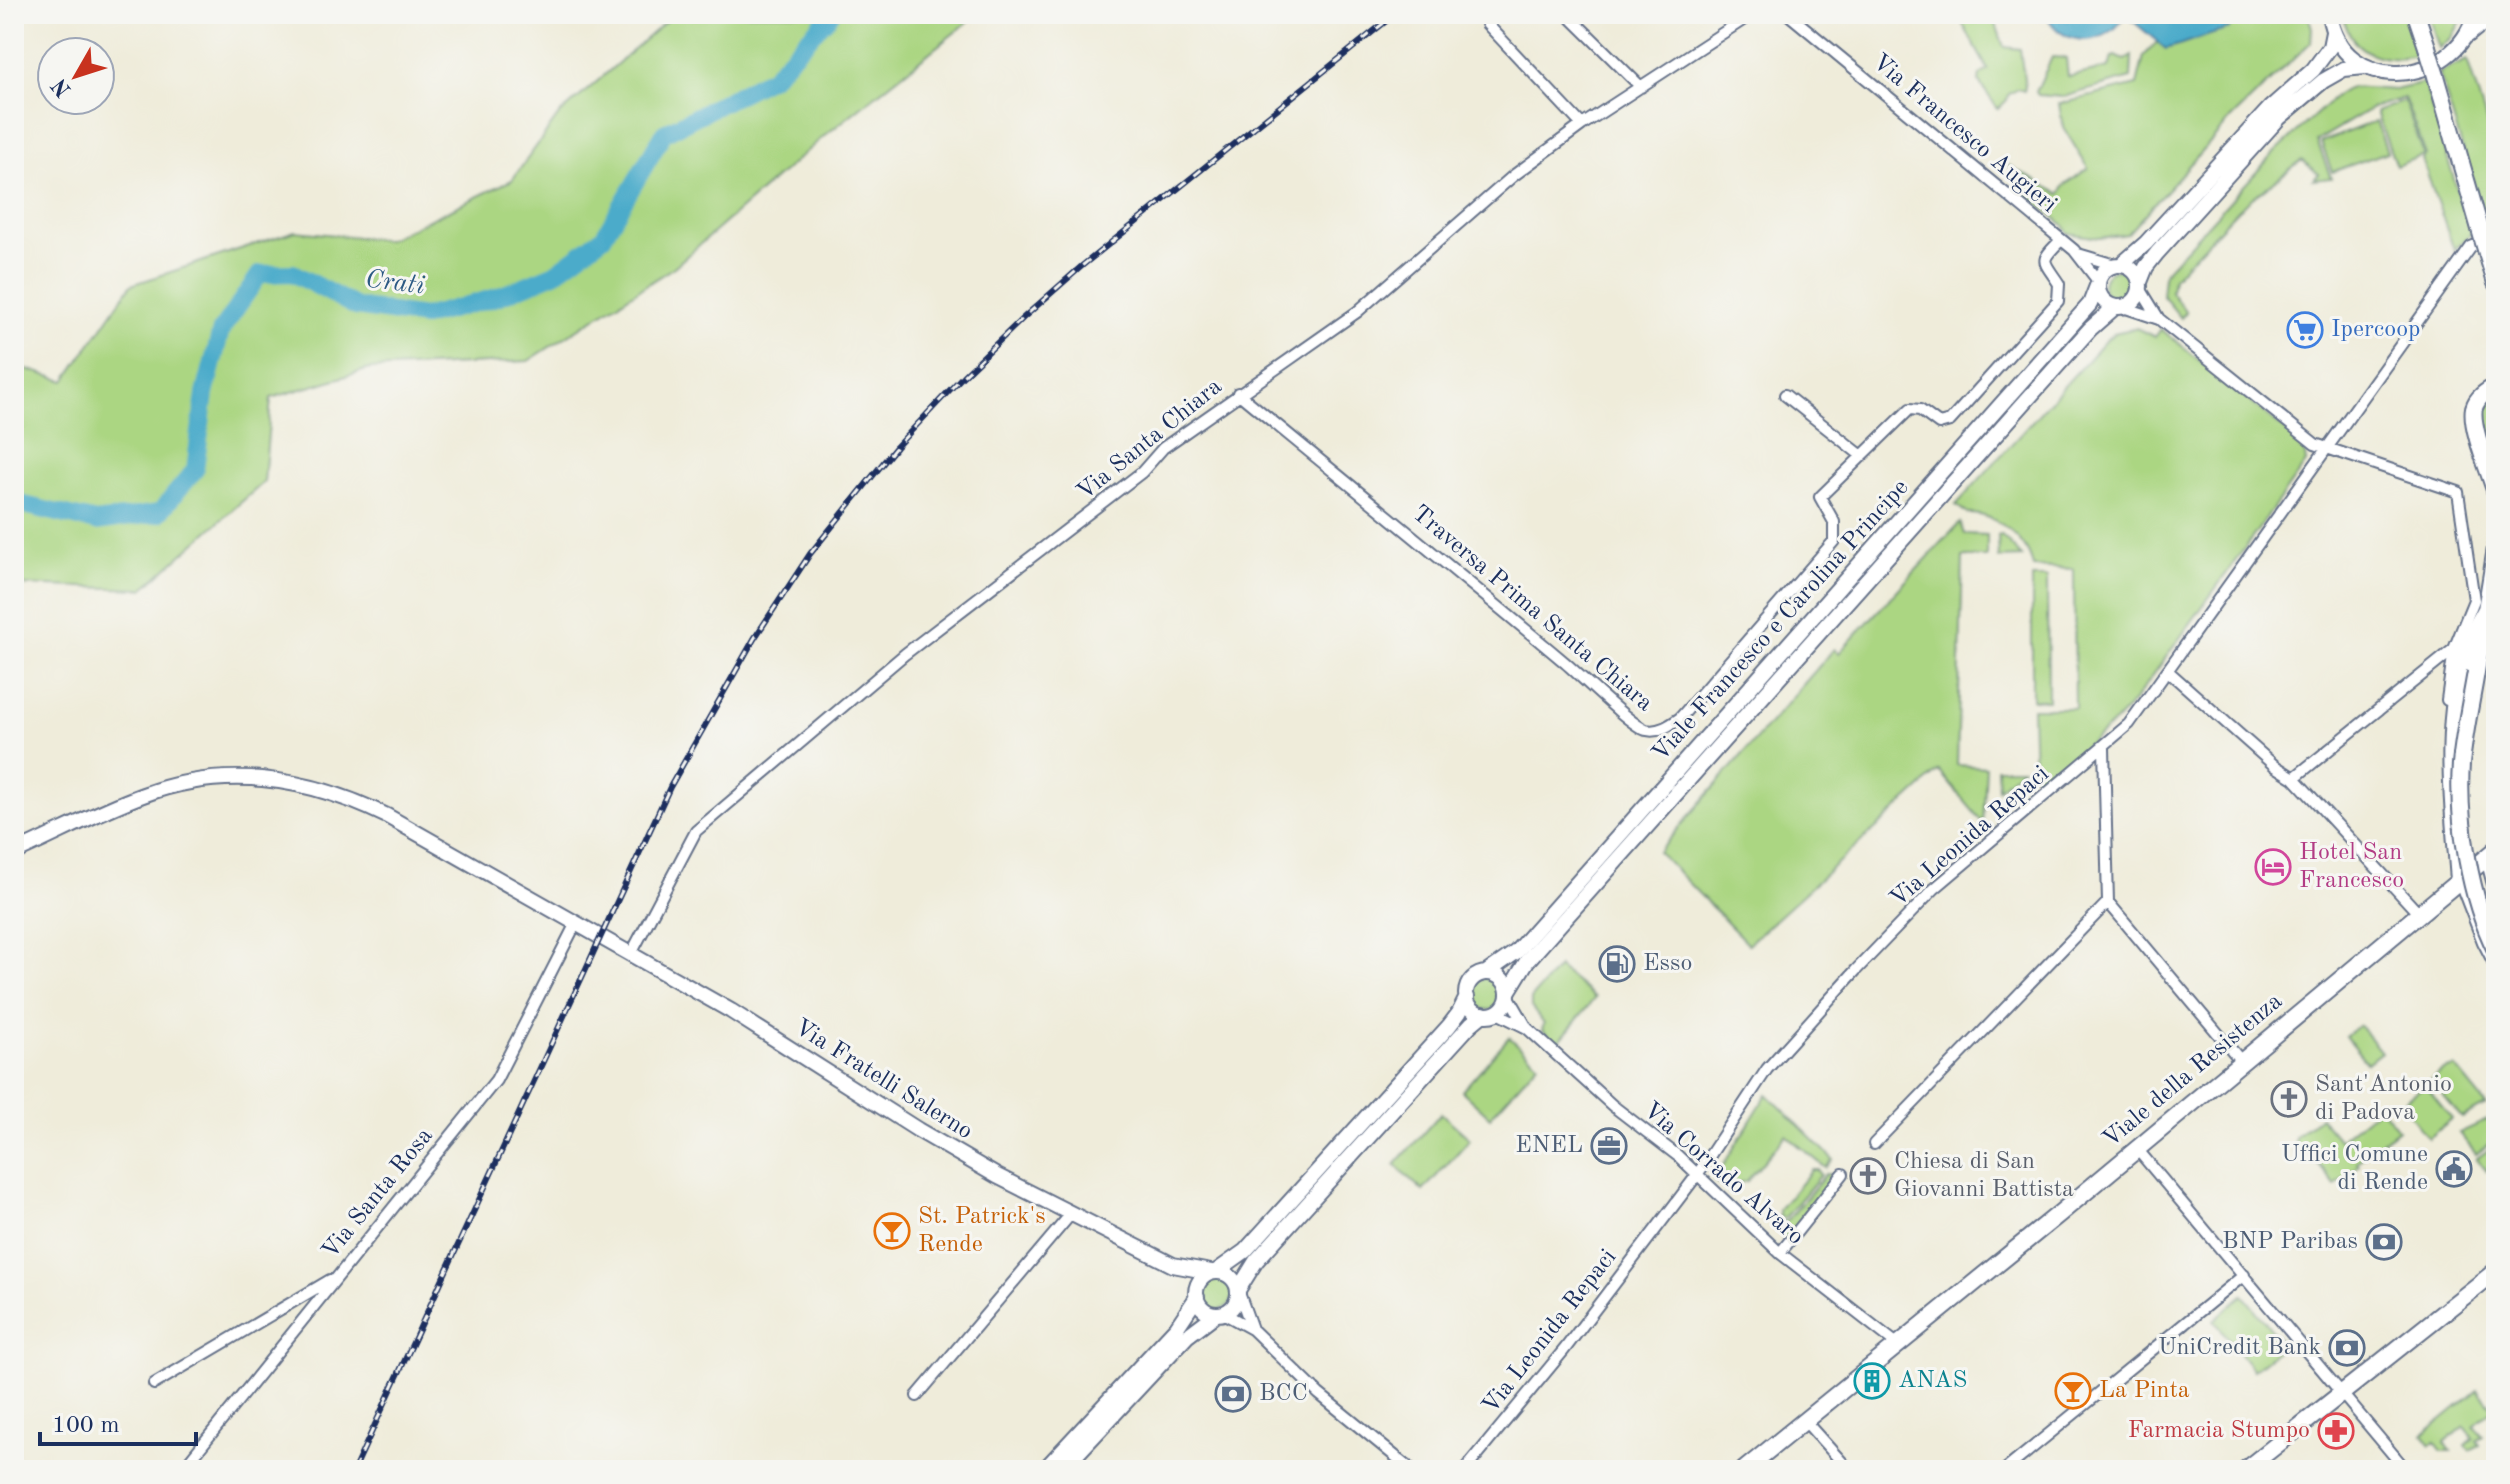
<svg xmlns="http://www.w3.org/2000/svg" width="2510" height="1484" viewBox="0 0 2510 1484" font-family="'Old Standard TT',serif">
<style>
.green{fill:#abd682;stroke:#638270;stroke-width:2}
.water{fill:#4babca;stroke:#336d94;stroke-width:2}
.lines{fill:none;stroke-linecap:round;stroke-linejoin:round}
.river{stroke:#4babca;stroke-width:18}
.street-casing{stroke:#657189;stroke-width:14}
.secondary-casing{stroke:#657189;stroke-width:18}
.primary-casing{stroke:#657189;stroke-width:20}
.street{stroke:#fff;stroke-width:10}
.secondary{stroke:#fff;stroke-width:14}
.primary{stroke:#fff;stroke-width:16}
.rail-casing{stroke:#1b2f5e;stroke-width:6}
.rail{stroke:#f6f6f2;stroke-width:3;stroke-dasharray:9;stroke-linecap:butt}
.primary-bridge-casing{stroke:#657189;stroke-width:20;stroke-linecap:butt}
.primary-bridge{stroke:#fff;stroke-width:16}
.labels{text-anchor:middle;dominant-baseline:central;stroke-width:6;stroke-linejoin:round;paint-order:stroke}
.street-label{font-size:24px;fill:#1b2f5e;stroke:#f6f6f2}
.shop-label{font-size:24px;fill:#366cbe;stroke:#f6f6f2;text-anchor:start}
.hotel-label{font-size:24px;fill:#b23c85;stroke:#f6f6f2;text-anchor:start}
.service-label{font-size:24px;fill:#4e5e75;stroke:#f6f6f2;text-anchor:end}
.worship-label{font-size:24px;fill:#5b616d;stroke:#f6f6f2;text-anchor:start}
.food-label{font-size:24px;fill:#c56008;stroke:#f6f6f2;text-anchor:start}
.culture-label{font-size:24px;fill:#0d838f;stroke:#f6f6f2;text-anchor:start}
.health-label{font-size:24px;fill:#be3a42;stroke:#f6f6f2;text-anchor:end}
.water-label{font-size:26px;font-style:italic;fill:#2c5a84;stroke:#f6f6f2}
</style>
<rect width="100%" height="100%" fill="#f6f6f2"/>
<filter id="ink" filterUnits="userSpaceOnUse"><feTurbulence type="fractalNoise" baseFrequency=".0125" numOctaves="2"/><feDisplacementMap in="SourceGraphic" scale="16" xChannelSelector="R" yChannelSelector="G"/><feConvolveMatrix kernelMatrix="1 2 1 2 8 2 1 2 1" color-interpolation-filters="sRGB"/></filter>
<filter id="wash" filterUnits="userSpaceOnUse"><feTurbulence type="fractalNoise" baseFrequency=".006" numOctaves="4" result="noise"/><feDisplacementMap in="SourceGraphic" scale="32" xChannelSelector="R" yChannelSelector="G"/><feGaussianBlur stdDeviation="1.8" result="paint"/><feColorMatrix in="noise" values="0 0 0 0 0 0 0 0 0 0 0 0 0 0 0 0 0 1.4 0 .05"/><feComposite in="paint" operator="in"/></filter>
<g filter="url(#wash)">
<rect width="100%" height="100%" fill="#efecda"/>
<path class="green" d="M674 14H978L823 137 674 267 528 361 370 369 271 398 264 482 143 589 14 585V365L65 381 131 285 295 231 387 240 512 180 559 115Z
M1958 14H2002L1995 21 2004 47 2020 49 2025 87 2024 91 2018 89 2008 95 2007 100 1998 109 1979 82 1980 75 1988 70 1960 19 1956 21Z
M2235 14H2308L2312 28 2311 42 2231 119 2127 234 2099 238 2068 233 2064 225 2025 193 2021 179 2008 165 2060 194 2064 186 2088 168 2063 127 2059 104 2137 85 2144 56 2157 42 2166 49 2228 29Z
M2343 14H2411L2424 54C2387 65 2350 56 2343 14Z
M2428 14H2465L2452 37 2439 48Z
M2115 56 2125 60 2132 56 2131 78 2063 97 2038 95 2036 92 2052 57 2066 58 2068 77 2109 68 2112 57Z
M2467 60 2496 153V225L2487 227 2439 73Z
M2424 83 2471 234 2454 250 2422 159 2426 155 2404 98 2372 108 2317 141 2331 178 2313 180 2319 174 2302 160 2238 209 2173 278 2171 292 2186 312 2181 318 2162 295 2164 276 2167 269 2275 152 2337 95 2350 87 2395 90Z
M2404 101 2424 155 2396 166 2376 112Z
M2376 121 2387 152 2332 172 2321 142Z
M2103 285a16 16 0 1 1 32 0a16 16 0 1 1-32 0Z
M2136 328 2155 337 2161 329 2301 443 2304 447 2306 463 2135 700 2116 721 2050 777 2034 776 2032 708H2075L2074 569 2033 567C2028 540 1996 513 1968 514L1956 505 2104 342 2114 333Z
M2496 392V478L2478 422 2479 405Z
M1960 523 1964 534 1987 535V557H1963L1957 765 1986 767 1983 823 1939 771 1748 944 1658 852 1834 649 1839 653Z
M1998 535H2001L2022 557 1999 558Z
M2032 578H2047L2048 700H2032Z
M1997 768H2022L1998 789Z
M1558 967 1595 998 1557 1044 1542 1030 1544 1024 1531 1007V999Z
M1472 994a16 16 0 1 1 32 0a16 16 0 1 1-32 0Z
M2359 1025 2381 1052 2367 1063 2345 1036Z
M1509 1037 1538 1063 1490 1117 1462 1091Z
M2455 1067 2486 1105 2462 1118 2430 1080 2444 1070Z
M2425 1085 2452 1119 2428 1138 2401 1104Z
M1767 1094 1833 1159 1826 1168 1786 1135 1747 1181 1722 1187 1714 1180Z
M2380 1107 2398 1129 2357 1162 2359 1165 2335 1185 2307 1151 2294 1153 2295 1137 2320 1117 2339 1140Z
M1441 1113 1470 1139 1423 1191 1395 1165Z
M2496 1116V1139L2476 1154 2459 1133Z
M2491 1148 2496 1154V1163L2486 1171 2476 1159Z
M1812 1170H1818L1821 1175 1785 1218 1779 1217V1209Z
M1826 1174H1830V1184L1785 1240 1781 1236 1780 1222 1787 1221Z
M1201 1294a16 16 0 1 1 32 0a16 16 0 1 1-32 0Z
M2243 1295 2284 1345 2253 1370 2214 1320Z
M2478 1390 2494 1409 2474 1426 2483 1436 2477 1441 2480 1445 2470 1450 2466 1445 2474 1438 2464 1426 2445 1442 2451 1451H2442L2435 1442 2431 1445 2423 1435Z"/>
<path class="water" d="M2046 14H2125C2110 48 2061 49 2046 14Z
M2130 14 2189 16 2235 14 2229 29 2166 49 2128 17Z"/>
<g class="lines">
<path class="river" d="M14 497 20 504 96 522 159 513 195 470 205 394 221 330 260 274 293 273 356 307 424 317 497 297 555 273 603 237 664 133 772 77 831 14"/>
</g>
</g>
<g filter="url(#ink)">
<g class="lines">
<defs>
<path id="street" d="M1567 14 1641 87
M1788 14 2074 250 2098 281
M1487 24 1582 125
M2078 254 2115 265
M2140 288 2159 319
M2123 307 2159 319 2315 444 2458 492 2474 600 2454 649 2447 700
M1238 393C1346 482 1455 570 1562 660 1579 674 1630 725 1646 730 1659 733 1670 725 1680 718L1834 541V522L1820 497 1910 409 1920 410 1939 424 1950 421 2058 301 2059 284C2043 259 2038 263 2061 240
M1785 395 1862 456
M2169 672 2275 766 2294 778 2419 914
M2104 748 2108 902 2241 1061
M2294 778 2454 649
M2486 859 2496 896
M2459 880 2483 942 2496 967
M631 954 696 831 905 654 1142 472 1163 448 1357 312 1513 176 1582 125 1752 14
M1508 995 1526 1026
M1497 1013 1527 1028 1613 1106 1678 1156 1780 1253 1897 1344
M1874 1144 2108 902
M2137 1149 2406 1470
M1780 1253 1843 1174
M1238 1290 1252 1329
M1223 1313 1252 1329 1319 1394 1412 1470
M154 1384 330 1280
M917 1396 1071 1214
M1804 1420 1849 1470
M182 1470 496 1080 576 923
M1465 1470 1564 1350 1697 1175 1767 1069 1856 970 1934 889 2129 724 2471 247 2496 237
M2005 1470 2244 1275"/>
<path id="secondary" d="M2329 14C2342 98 2455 87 2475 14
M2468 35 2479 26 2496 23
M2122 264 2146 243 2270 108 2313 70 2330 47 2333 32
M2098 286a21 21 0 1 1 42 0a21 21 0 1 1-42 0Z
M2140 282 2146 267 2157 253 2279 118 2323 81 2344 69 2365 67
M14 853C57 834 99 811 143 795 226 764 310 778 387 816L731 1011 918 1130 997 1176 1173 1265 1211 1272
M1486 973 1516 952 2090 304 2097 286
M1466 994a21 21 0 1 1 42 0a21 21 0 1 1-42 0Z
M1508 992 1527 961 2090 329 2115 307
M1217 1271 1245 1251 1449 1026 1459 1013 1467 997
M1196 1293a21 21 0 1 1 42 0a21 21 0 1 1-42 0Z
M1238 1290 1256 1261 1471 1024 1483 1014
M1044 1470 1177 1327 1197 1297
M1062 1470 1187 1336 1216 1314"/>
<path id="primary" d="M2416 14 2427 47
M2436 76 2480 229
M2487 253 2496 283
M2496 386C2487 391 2477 397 2474 408 2470 427 2490 473 2496 493
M2476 672 2496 548
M2459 880C2453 803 2442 723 2467 647 2471 634 2480 621 2486 609
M1744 1470 2059 1214 2496 850
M2245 1470 2496 1271"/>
</defs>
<use href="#street" class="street-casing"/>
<use href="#secondary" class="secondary-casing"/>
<use href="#primary" class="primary-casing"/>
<use href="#street" class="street"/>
<use href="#secondary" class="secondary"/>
<use href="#primary" class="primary"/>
<defs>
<path id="rail" d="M354 1470 670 787 754 639 810 554 896 447 963 376 1023 318 1083 265 1395 14"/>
</defs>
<use href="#rail" class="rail-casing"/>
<use href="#rail" class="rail"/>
<defs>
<path id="primary-bridge" d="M2427 47 2436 76
M2480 229 2487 253
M2476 672C2471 702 2464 733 2461 764 2457 820 2470 899 2496 950"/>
</defs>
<use href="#primary-bridge" class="primary-bridge-casing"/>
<use href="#primary-bridge" class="primary-bridge"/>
</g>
</g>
<defs>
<symbol id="supermarket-ring" viewBox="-11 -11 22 22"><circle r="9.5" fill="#f6f6f2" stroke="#3f7fe0" stroke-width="1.5"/><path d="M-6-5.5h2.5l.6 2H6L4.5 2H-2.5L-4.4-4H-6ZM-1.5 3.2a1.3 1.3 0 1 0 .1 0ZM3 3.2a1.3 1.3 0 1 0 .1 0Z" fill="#3f7fe0"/></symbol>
<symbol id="hotel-ring" viewBox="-11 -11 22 22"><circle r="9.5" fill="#f6f6f2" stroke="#d1479c" stroke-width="1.5"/><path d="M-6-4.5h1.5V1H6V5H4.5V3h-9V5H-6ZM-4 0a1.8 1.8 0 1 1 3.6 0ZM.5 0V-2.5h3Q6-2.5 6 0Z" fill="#d1479c"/></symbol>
<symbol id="fuel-ring" viewBox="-11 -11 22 22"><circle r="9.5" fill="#f6f6f2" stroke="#5c6f8a" stroke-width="1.5"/><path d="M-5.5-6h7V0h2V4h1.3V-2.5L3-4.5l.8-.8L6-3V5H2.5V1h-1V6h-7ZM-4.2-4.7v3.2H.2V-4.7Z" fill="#5c6f8a"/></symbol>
<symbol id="church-ring" viewBox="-11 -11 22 22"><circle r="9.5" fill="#f6f6f2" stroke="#6b7280" stroke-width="1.5"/><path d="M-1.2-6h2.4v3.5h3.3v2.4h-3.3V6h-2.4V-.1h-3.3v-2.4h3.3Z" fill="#6b7280"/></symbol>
<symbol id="office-ring" viewBox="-11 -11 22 22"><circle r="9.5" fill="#f6f6f2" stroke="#5c6f8a" stroke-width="1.5"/><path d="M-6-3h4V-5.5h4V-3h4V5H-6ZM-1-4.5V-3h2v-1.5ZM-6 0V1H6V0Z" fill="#5c6f8a"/></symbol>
<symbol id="civic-ring" viewBox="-11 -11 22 22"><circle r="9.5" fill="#f6f6f2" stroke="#5c6f8a" stroke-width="1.5"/><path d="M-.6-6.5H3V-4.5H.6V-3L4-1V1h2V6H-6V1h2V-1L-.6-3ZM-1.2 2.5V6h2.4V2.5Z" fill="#5c6f8a"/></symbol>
<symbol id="bar-ring" viewBox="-11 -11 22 22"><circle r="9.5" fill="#f6f6f2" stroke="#e8710a" stroke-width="1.5"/><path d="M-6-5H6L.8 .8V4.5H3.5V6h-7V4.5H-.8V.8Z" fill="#e8710a"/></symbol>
<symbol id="bank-ring" viewBox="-11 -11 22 22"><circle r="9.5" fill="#f6f6f2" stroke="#5c6f8a" stroke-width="1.5"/><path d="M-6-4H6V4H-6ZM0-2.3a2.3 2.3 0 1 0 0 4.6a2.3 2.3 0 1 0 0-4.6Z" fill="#5c6f8a"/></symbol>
<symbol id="building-ring" viewBox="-11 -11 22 22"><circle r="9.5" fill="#f6f6f2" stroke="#0f9aa8" stroke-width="1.5"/><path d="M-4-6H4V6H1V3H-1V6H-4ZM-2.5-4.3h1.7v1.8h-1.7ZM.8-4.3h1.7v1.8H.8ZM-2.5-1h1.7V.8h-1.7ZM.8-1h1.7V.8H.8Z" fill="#0f9aa8"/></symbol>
<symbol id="pharmacy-ring" viewBox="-11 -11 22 22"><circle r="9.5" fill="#f6f6f2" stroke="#e0444e" stroke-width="1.5"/><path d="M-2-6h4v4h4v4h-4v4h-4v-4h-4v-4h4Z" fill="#e0444e"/></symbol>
</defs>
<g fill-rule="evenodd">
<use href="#supermarket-ring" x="2285" y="310" width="40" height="40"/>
<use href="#hotel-ring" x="2253" y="847" width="40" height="40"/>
<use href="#fuel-ring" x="1597" y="944" width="40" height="40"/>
<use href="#church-ring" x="2269" y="1079" width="40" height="40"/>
<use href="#office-ring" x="1589" y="1126" width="40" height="40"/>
<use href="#civic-ring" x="2434" y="1149" width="40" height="40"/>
<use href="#church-ring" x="1848" y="1156" width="40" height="40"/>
<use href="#bar-ring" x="872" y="1211" width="40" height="40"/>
<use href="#bank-ring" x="2364" y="1222" width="40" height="40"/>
<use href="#bank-ring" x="2327" y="1328" width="40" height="40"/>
<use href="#building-ring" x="1852" y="1361" width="40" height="40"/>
<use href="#bar-ring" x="2053" y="1371" width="40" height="40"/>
<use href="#bank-ring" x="1213" y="1374" width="40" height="40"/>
<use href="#pharmacy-ring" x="2316" y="1411" width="40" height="40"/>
</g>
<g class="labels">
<g class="street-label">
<text transform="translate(1964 134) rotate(40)">Via Francesco Augieri</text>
<text transform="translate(1150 440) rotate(-39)">Via Santa Chiara</text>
<text transform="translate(1532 609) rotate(40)">Traversa Prima Santa Chiara</text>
<text transform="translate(1781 621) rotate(-48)">Viale Francesco e Carolina Principe</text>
<text transform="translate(1970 837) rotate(-41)">Via Leonida Repaci</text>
<text transform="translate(2193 1071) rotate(-40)">Viale della Resistenza</text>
<text transform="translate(883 1080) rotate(32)">Via Fratelli Salerno</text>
<text transform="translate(1723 1174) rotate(41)">Via Corrado Alvaro</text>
<text transform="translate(378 1194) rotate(-51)">Via Santa Rosa</text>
<text transform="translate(1550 1332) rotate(-52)">Via Leonida Repaci</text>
</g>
<g class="shop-label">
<text x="2331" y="330">Ipercoop</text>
</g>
<g class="hotel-label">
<text x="2299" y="853">Hotel San<tspan x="2299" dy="28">Francesco</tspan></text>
</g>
<g class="service-label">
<text x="1643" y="964" text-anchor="start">Esso</text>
<text x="1583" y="1146">ENEL</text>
<text x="2428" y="1155">Uffici Comune<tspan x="2428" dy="28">di Rende</tspan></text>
<text x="2358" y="1242">BNP Paribas</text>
<text x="2321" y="1348">UniCredit Bank</text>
<text x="1259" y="1394" text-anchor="start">BCC</text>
</g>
<g class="worship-label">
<text x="2315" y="1085">Sant'Antonio<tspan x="2315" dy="28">di Padova</tspan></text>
<text x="1894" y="1162">Chiesa di San<tspan x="1894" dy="28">Giovanni Battista</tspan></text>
</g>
<g class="food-label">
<text x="918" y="1217">St. Patrick's<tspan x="918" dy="28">Rende</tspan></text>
<text x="2099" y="1391">La Pinta</text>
</g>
<g class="culture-label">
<text x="1898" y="1381">ANAS</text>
</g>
<g class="health-label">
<text x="2310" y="1431">Farmacia Stumpo</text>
</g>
<g class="water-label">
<text transform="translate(395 283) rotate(7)">Crati</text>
</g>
</g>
<rect width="2510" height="1484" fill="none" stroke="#f6f6f2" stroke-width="48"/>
<g transform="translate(76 76) rotate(231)"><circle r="38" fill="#f6f6f2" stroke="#9ea6b7" stroke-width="2"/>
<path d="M0-6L14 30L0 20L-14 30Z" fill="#c8321e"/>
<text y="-12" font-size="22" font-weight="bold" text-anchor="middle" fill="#1b2f5e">N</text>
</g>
<path d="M40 1432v12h156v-12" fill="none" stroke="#1b2f5e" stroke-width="4"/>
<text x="52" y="1432" font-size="24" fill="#1b2f5e" stroke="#f6f6f2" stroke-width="6" paint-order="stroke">100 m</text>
</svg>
